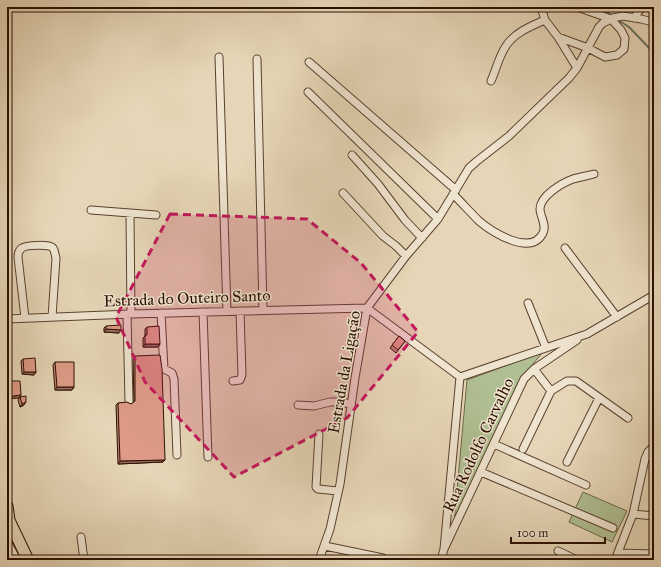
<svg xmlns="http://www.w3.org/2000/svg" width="661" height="567" viewBox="0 0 661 567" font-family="'IM FELL Great Primer',serif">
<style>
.green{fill:#b0bf92;stroke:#6d6749}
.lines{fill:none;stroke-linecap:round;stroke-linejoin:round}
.stream{stroke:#6b7665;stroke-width:2}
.minor-casing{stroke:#59412e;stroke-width:9}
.highway-casing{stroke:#2a0f00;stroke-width:13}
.minor{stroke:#efe4d0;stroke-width:7}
.highway{stroke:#e6d6b7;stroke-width:11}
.wall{fill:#c08575;stroke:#2a0f00}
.shaded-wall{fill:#9c6c5f;stroke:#2a0f00}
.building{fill:#df9b88;stroke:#2a0f00}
.marked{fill:#c2185b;fill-opacity:0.2;stroke:#c2185b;stroke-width:3;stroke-dasharray:8 5;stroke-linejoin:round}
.labels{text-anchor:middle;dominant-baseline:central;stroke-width:3;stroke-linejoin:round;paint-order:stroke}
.street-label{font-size:16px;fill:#2a0f00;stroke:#efe4d0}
</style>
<rect width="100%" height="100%" fill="#e6d6b7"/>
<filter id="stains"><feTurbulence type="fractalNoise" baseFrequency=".005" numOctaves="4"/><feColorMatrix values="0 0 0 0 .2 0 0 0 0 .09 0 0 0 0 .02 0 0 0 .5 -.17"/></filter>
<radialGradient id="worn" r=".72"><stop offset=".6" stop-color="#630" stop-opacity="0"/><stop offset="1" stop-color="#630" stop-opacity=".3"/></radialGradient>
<path class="green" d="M543 352 533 364 519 385 454 524 467 380Z
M583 492 627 511 612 542 569 522Z"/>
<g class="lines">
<path class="stream" d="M601 7 613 16
M618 20 629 27 654 53"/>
<defs>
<path id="minor" d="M541 7 545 20 558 37 577 68
M634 18 642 7
M558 37 588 48 605 57 617 55 624 49 625 38 621 30 611 19 577 7
M219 57 227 311
M257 59 263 310
M309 62 456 190
M491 81C496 70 499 56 506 46 514 33 531 26 545 20
M308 92 438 219
M352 155 378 184 405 220 422 238
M343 193 383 236 396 246 406 256
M453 194C462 203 470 212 479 221 492 232 531 257 543 233 547 225 540 216 540 209 540 196 562 183 573 179 580 177 587 176 594 174
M91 210 156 215
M130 213 131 314
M565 248 617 317
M528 303 546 348
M367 308 460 377 587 334 654 295
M203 312 208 457
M161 313 164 369 172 373 174 379 177 455
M127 314 129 402
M25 318 18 257C18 254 19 250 22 248 26 245 50 244 53 248 55 251 55 255 56 258L52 317
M7 319 131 314 367 308
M534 369 551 391
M233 381 240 380 242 375 240 311
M298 405 314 406 330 402H338L351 404
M319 434 316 487 318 489 338 491
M494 444 586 485
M523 449 551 391 567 381H576L628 418
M567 462 599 398
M481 472 613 528
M633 514 654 516
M81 537 84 560
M7 542 17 560
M325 546 383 558
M444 549 524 379 534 369 577 340
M558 551 577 560
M619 553 654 554
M319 560 330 529 340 484 355 378 367 308 406 256 438 219 469 168 477 161 509 136 569 78 577 68 599 27 603 23 613 18 623 16 641 19 649 21 654 24
M441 560 444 549 460 377
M615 560 633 514 645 459 648 452 654 446"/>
<path id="highway" d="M7 506 9 520
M7 516 28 560
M7 557 9 560"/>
</defs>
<use href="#minor" class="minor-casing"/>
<use href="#highway" class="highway-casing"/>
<use href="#minor" class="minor"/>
<use href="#highway" class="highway"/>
</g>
<path class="wall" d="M106 326 119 333 104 332V328Z
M147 327 160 344 158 347H143V338L145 336V329Z
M399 336 405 341 396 353 390 348Z
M135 356 165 460 163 462 118 464 116 405 118 403 131 404 134 403 133 359Z
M23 359 36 372 34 375 22 374 21 361Z
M55 362 74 387 72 390H55L53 365Z
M11 381 21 395 19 398 9 387V384Z
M20 397 24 405 20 407 18 400Z"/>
<path class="shaded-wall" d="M106 329 121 330 119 333 104 332Z
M145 344H160L158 347H143Z
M24 372H36L34 375 22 374Z
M57 387H74L72 390H55Z
M21 395 19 398 7 399V397Z
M26 402 24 405 20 407 22 404Z
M165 460 163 462 118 464 120 461Z"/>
<path class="building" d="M121 325V330L106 329V326Z
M159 326 160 344H145V335H147V327Z
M399 336 405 341 398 350 392 345Z
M160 355 162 369 165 460 120 461 118 403 127 402 131 404 135 401V356Z
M35 358 36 372H24L23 359Z
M55 362H74V387H57Z
M11 381H20L21 395 7 397V388L11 387Z
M26 396V402L22 404 20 397Z"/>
<path class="marked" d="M170 214 307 219 361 263 418 332 347 418 234 477 145 382 116 317Z"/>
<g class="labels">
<g class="street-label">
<text transform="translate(187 298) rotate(-2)">Estrada do Outeiro Santo</text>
<text transform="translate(344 372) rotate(-80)">Estrada da Ligação</text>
<text transform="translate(478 445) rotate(-65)">Rua Rodolfo Carvalho</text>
</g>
</g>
<rect width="661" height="567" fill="none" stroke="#e6d6b7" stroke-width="24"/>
<rect x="8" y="8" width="645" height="551" fill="none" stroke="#2a0f00" stroke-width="2"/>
<rect x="12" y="12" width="637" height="543" fill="none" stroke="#2a0f00"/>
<path d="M511 537v6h94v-6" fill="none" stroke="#2a0f00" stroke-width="2"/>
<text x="517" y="537" font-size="12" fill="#2a0f00" stroke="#efe4d0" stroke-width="3" paint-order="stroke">100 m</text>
<rect width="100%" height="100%" filter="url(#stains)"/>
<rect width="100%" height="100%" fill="url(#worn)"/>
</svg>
